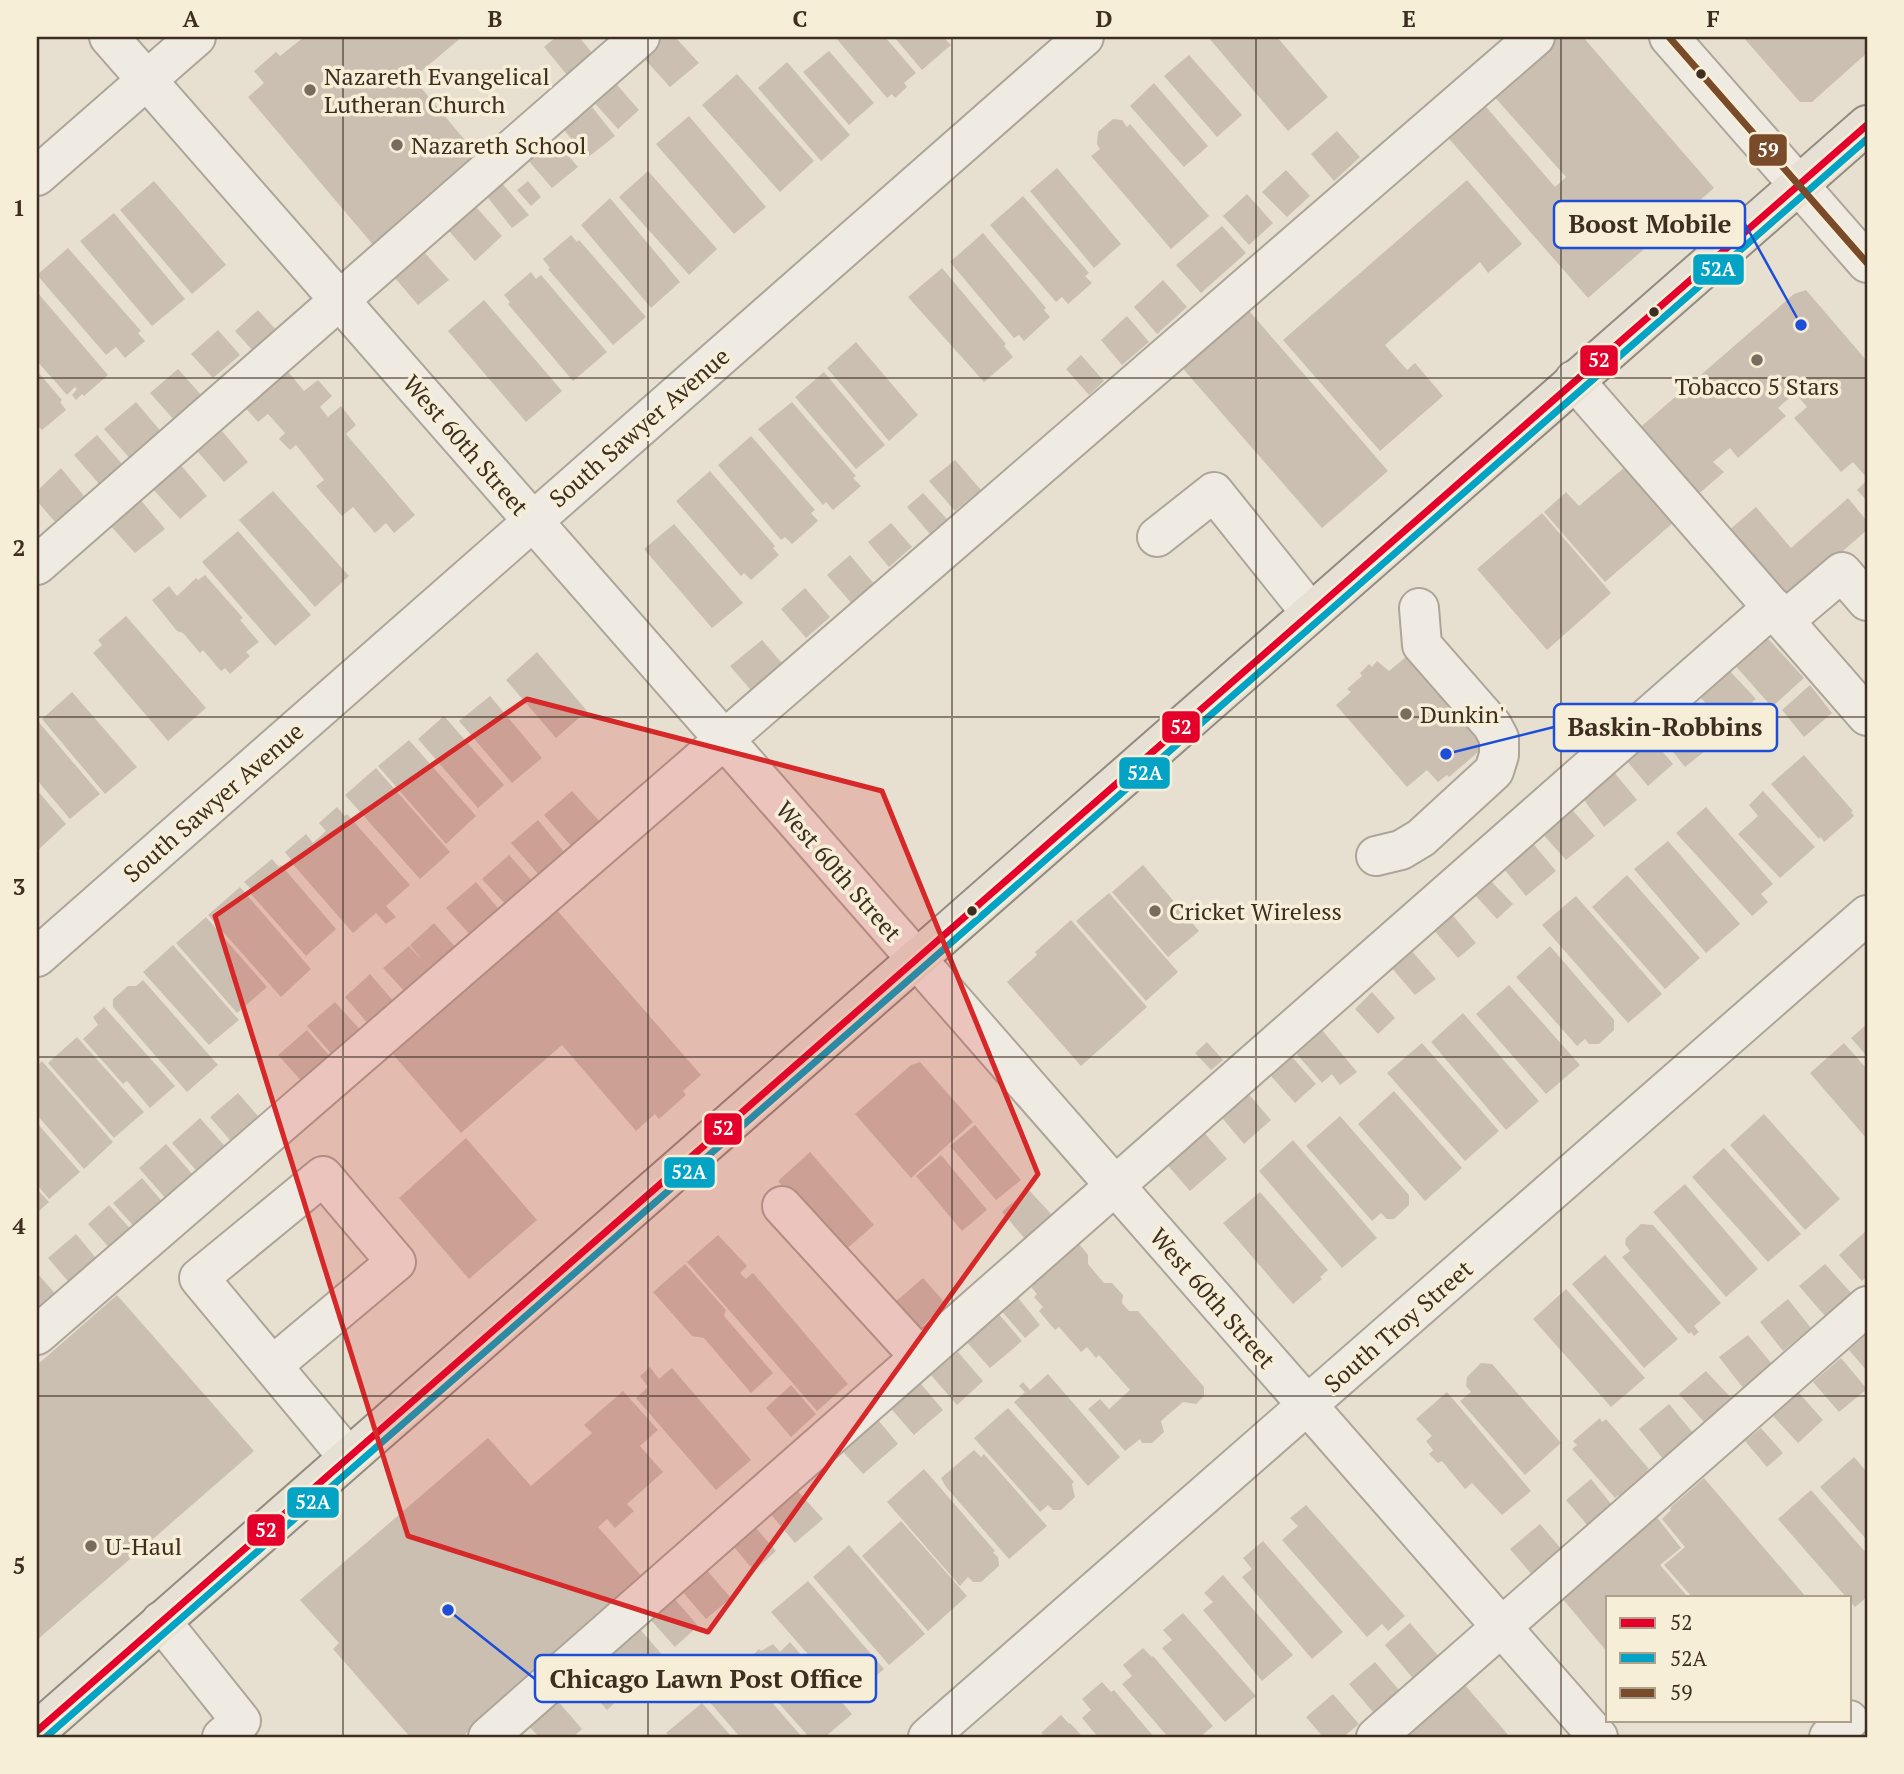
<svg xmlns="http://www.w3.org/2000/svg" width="1904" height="1774" viewBox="0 0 1904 1774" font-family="'PT Serif',serif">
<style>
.building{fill:#cbbfb2}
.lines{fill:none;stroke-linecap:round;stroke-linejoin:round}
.minor-casing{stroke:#ada599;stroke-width:42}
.major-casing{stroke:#928b80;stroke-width:42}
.minor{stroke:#efebe3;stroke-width:38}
.major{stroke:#e6e1d4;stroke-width:38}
.bus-1-casing{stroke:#f7eed8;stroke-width:12}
.bus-2-casing{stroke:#f7eed8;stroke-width:12}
.bus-3-casing{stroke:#f7eed8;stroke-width:12}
.bus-1{stroke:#e4002b;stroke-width:7}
.bus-2{stroke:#03a3c5;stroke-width:7}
.bus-3{stroke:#7a4b2a;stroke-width:7}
.marked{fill:#d62828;fill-opacity:0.2;stroke:#d62828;stroke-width:5;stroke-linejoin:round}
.grid{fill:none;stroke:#3d2e20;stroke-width:2;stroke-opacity:0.55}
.bus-dot{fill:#3d2e20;stroke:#f7eed8;stroke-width:2.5}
.poi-dot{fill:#786c5e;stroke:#f7eed8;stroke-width:2.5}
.labels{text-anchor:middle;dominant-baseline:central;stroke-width:7;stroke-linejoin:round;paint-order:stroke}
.poi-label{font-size:24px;fill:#3d2e20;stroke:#f7eed8;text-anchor:start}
.street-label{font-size:24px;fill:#3d2e20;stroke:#f7eed8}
.leader{fill:none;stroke:#1d4ed8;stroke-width:2.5}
.callout-dot{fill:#1d4ed8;stroke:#f7eed8;stroke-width:2.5}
.callout{fill:#f7eed8;stroke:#1d4ed8;stroke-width:2.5}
.callout-label{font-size:26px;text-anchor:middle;font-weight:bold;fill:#3d2e20}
.line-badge{stroke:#f7eed8;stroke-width:2.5}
.badge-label{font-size:19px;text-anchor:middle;font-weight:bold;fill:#fff}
.neatline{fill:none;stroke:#3d2e20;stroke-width:2.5}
.grid-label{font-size:23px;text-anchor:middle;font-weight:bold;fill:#3d2e20}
</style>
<rect width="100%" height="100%" fill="#e7e0d1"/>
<path class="building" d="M304 37H462L413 78 479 157 374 246 248 97 264 83 254 71 276 52 280 56Z
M556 37H579L593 54 567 75 544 47Z
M661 37H675L699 63 670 87 641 55Z
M835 37H885L916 73 904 83 907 87 895 98 892 94 887 98Z
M894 37H943L951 45 922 70Z
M1208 37H1277L1328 97 1288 131Z
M1556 37H1583L1714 188 1588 298 1444 133 1481 101 1555 187 1566 177 1491 93Z
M1743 37H1867V53L1812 102H1800Z
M829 51 874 103 849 125 803 72Z
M1189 55 1242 115 1217 137 1164 76Z
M787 62 850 135 821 161 758 88Z
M737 74 814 161 780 192 702 105Z
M612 79 639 110 618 129 591 99Z
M1154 83 1208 146 1184 167 1130 106Z
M592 107 615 136 587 158 564 130Z
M689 116 766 207 734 234 656 144Z
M1113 119 1122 120 1127 127 1130 124 1209 216 1171 249 1091 156 1100 149 1097 144 1098 132Z
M1337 131 1360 157 1334 181 1311 154Z
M553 138 578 167 552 188 527 159Z
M1057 168 1121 244 1094 268 1030 191Z
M1286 170 1310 196 1287 217 1262 192Z
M648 171 717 249 689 275 619 197Z
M1467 180 1522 244 1488 273 1480 262 1385 345 1407 370 1415 363 1443 396 1380 451 1283 340Z
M154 181 226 265 192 294 120 210Z
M528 181 541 197 531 206 517 190Z
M501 182 529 215 512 228 485 194Z
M1247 194 1273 223 1249 245 1223 216Z
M1023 196 1089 273 1085 276 1092 283 1068 304 1062 297 1056 302 990 225Z
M610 198 680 282 651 308 581 225Z
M476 207 502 236 475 261 449 231Z
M114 213 185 299 152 326 80 241Z
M1222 226 1246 253 1201 293 1176 265Z
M983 233 1046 308 1044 310 1050 317 1024 341 1019 335 1014 338 950 262Z
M571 235 577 242 579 240 646 317 613 345 548 269 550 268 543 259Z
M68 248 141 331 138 333 145 341 125 358 116 347 106 355 37 275Z
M425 253 449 280 418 305 395 278Z
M942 268 1006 344 1004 346 1013 357 984 382 908 297Z
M531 272 536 279 541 275 607 352 573 381 508 304 510 302 504 295Z
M1163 280 1187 307 1157 334 1134 307Z
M1806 290 1867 361V478L1853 462 1841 472 1794 418 1807 407 1795 393 1778 408 1786 416 1738 458 1730 448 1713 462 1724 472 1694 498 1636 431 1794 294Z
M37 292 108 375 84 396 82 394 76 400 72 395 77 389 75 387 67 395 37 361Z
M484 300 562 391 526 422 448 331Z
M1244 305 1388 471 1322 528 1178 363Z
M258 310 278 332 254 352 235 331Z
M1127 316 1149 342 1122 365 1101 340Z
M218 330 240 355 213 378 191 354Z
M856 342 918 415 889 441 827 368Z
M1081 355 1104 381 1089 395 1066 369Z
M285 368 304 391 318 380 332 396 320 407 328 417 341 406 356 425 346 434 415 515 394 533 386 523 375 533 353 507 342 516 316 486 324 480 296 445 290 450 279 439 285 433 268 414 258 422 242 404Z
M178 369 202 396 175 421 150 393Z
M37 371 62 400 60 402 66 410 42 430 37 425Z
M824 372 885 445 856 469 795 397Z
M136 402 164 435 133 462 104 429Z
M792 402 856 476 853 478 861 486 833 510 826 502 823 505 758 429Z
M222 431 248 462 224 482 198 452Z
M97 435 122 464 100 485 74 455Z
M751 436 815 510 811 513 818 521 792 544 785 537 781 540 718 465Z
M955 460 981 490 955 511 929 481Z
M180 464 207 496 180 519 152 488Z
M1625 467 1674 522 1605 582 1544 512 1566 492 1579 506Z
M61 468 84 496 55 522 37 501V491Z
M710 471 775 546 773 548 779 555 751 580 744 573 741 576 676 501Z
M1867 480V501L1857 490Z
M273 491 349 576 315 607 239 520Z
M923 493 947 519 930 534 907 507Z
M139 498 165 529 135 553 109 524Z
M1848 498 1867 521V530L1788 599 1728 531 1756 507 1791 548Z
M1542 513 1611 593 1547 650 1477 569Z
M891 523 912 547 889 567 868 542Z
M674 524 743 603 712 628 644 549Z
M238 531 311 615 275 646 202 562Z
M850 555 875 585 853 605 827 575Z
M205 575 243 618 240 620 259 642 246 652 250 656 230 674 225 668 221 671 203 650 200 653 183 633 177 631 152 600 169 586 177 596 196 578 198 580Z
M805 588 830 617 806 638 781 609Z
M126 616 206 708 168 741 93 653 102 645 98 640Z
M1763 633 1804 678 1772 707 1732 662Z
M762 640 787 669 755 695 730 666Z
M537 652 587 711 556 738 506 680Z
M1412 652 1476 724 1469 730 1484 747 1449 777 1447 775 1438 782 1427 770 1407 787 1336 705 1351 692 1347 689 1362 676 1360 673 1369 664 1372 667 1377 661 1389 671Z
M1728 669 1756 699 1726 725 1699 696Z
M1810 685 1832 713 1804 737 1782 710Z
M72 692 137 767 105 794 42 719Z
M490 696 542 758 512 783 459 721Z
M1693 707 1719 740 1685 767 1660 735Z
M444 716 504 785 478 808 418 739Z
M37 720 100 794 70 819 37 780Z
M1651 738 1673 764 1648 786 1626 760Z
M409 740 476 816 446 844 378 766Z
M1804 755 1853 811 1851 812 1854 816 1824 842 1821 837 1819 839 1771 784Z
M376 768 450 852 420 879 345 795Z
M1613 771 1637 800 1604 827 1581 796Z
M37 790 66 824 37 851Z
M572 791 600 822 572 847 544 815Z
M1763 791 1815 847 1780 878 1738 834 1758 816 1749 805Z
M1569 806 1595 836 1566 860 1540 831Z
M337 807 345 816 347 814 410 885 386 906 396 917 386 924 376 913 353 933 291 862 292 861 285 852 306 834 313 843 326 831 319 823Z
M1706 807 1773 884 1761 894 1768 902 1752 916 1676 833Z
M538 820 565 853 539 875 511 843Z
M1530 840 1556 871 1526 896 1500 864Z
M1668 841 1740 924 1706 953 1634 869Z
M509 855 534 883 507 906 482 879Z
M272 859 279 867 281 865 336 929 306 956 249 892 252 890 244 882Z
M1143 865 1199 931 1168 957 1112 892Z
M1627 875 1700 958 1665 989 1592 907Z
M1488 878 1513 904 1497 919 1473 893Z
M476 882 502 913 473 938 446 908Z
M240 887 311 969 281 997 208 915Z
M1109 893 1178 972 1146 1001 1076 921Z
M1576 896 1662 994 1628 1023 1542 925Z
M556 909 701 1075 683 1091 686 1095 659 1119 655 1114 636 1131 562 1045 461 1133 391 1052Z
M1450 912 1476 943 1458 958 1432 928Z
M206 917 267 987 237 1013 176 943Z
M1071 920 1147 1007 1081 1066 1007 982 1037 955 1035 952Z
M434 923 458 950 407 994 383 968 409 946 423 961 410 945Z
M173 945 239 1020 209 1045 143 972Z
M1550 946 1614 1020V1030L1599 1044H1589L1585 1039 1577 1046 1516 977Z
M1411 950 1436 979 1415 995 1390 966Z
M370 974 395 1003 370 1026 345 997Z
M143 980 218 1065 187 1092 113 1007V999L128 986H136Z
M1509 985 1580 1065 1546 1094 1476 1014Z
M1372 992 1395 1018 1378 1034 1355 1009Z
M335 1002 365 1035 337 1060 307 1026Z
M104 1007 175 1086 150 1108 127 1081 123 1084 83 1039 98 1025 93 1017Z
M1463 1013 1539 1101 1506 1130 1431 1042Z
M1867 1024V1056L1851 1038Z
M307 1030 334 1061 305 1085 278 1055Z
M1322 1030 1357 1072 1340 1085 1332 1074 1322 1083 1295 1052Z
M77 1037 144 1112 114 1138 48 1063Z
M1207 1042 1223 1060 1211 1070 1195 1053Z
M1422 1043 1499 1131 1465 1161 1387 1073Z
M1844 1043 1867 1069V1139L1810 1073Z
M1292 1057 1316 1084 1295 1103 1271 1076Z
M42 1061 113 1142 84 1169 37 1115V1066Z
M920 1062 973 1122 911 1178 855 1114 911 1065Z
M1245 1090 1271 1120 1244 1144 1218 1113Z
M1394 1091 1462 1168 1425 1201 1358 1124Z
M238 1093 264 1123 236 1147 210 1117Z
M1764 1114 1840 1199 1805 1230 1730 1145Z
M1340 1116 1409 1195V1205L1394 1219H1387L1381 1213 1372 1221 1306 1146Z
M200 1118 230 1152 202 1177 172 1143Z
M37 1123 80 1172 49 1199 37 1185Z
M975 1125 1021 1180 996 1200 950 1146Z
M1201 1129 1227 1159 1190 1191 1163 1160Z
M466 1138 537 1220 469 1279 399 1198Z
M1293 1140 1377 1238 1342 1268 1259 1171Z
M166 1144 194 1176 167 1200 139 1168Z
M1724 1148 1801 1234 1768 1262 1692 1177Z
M810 1152 874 1225 842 1253 778 1181Z
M941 1155 987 1210 962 1231 916 1176Z
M142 1178 166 1206 138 1231 113 1203Z
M1685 1184 1758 1269 1726 1297 1653 1212Z
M37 1189 49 1202 37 1213Z
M1028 1189 1052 1215 1025 1239 1002 1212Z
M1260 1192 1328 1270 1320 1277 1322 1279 1293 1304 1223 1223Z
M109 1205 135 1234 114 1253 88 1224Z
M1641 1224 1653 1225 1721 1303 1694 1326 1699 1332 1694 1336 1691 1332 1689 1334 1622 1257 1630 1251 1625 1244 1626 1238Z
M1866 1231 1867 1276 1862 1281 1839 1255Z
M76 1234 100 1263 73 1287 48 1258Z
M718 1235 747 1266 740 1273 746 1279 753 1273 848 1384 817 1411 687 1262Z
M1069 1245H1080L1088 1255V1264L1104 1283H1112L1123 1295 1122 1303 1129 1311H1138L1204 1387V1396L1196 1404 1183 1402 1161 1421 1164 1432 1152 1443H1142L1140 1439 1125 1451 1088 1409 1100 1399 1109 1409 1130 1390 1099 1355 1096 1358 1087 1347 1081 1352 1059 1327 1055 1330 1039 1311 1043 1307 1034 1297 1037 1294 1027 1282Z
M1605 1255 1678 1339 1644 1368 1572 1284Z
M685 1264 726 1310 724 1316 773 1373 751 1393 704 1338 692 1336 653 1292Z
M1825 1264 1852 1294 1825 1316 1799 1286Z
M37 1273 60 1299 37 1315Z
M923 1278 946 1304 918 1330 894 1303Z
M1566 1289 1645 1378 1611 1407 1533 1319Z
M1015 1294 1040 1325 1025 1338 999 1308Z
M117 1295 254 1451 37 1640V1365Z
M1788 1299 1811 1328 1783 1351 1760 1322Z
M997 1312 1022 1341 990 1368 964 1339Z
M1867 1334V1371L1849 1350Z
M1748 1335 1772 1364 1743 1388 1719 1357Z
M958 1352 983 1381 957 1405 931 1375Z
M1841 1358 1867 1389 1839 1412 1813 1382Z
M1481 1363 1492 1364 1561 1443 1525 1475 1460 1401 1471 1392 1466 1386 1467 1377Z
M650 1367 659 1379 672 1368 751 1460 716 1490 636 1398 648 1387 640 1376Z
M1706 1371 1732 1399 1705 1423 1679 1394Z
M1048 1374 1120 1457 1088 1486 1014 1402 1025 1392 1019 1386 1023 1382 1030 1390Z
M916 1378 943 1410 914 1435 887 1404Z
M791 1385 816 1414 791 1437 766 1408Z
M623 1391 658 1430 640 1446 663 1472 627 1504 634 1511 615 1528 607 1519 598 1527 644 1579 462 1737H410L333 1649 339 1643 300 1600 488 1438 531 1486 592 1433 584 1425Z
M1447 1392 1531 1491 1502 1515 1472 1483 1465 1489 1442 1461 1438 1463 1429 1454 1433 1450 1426 1441 1432 1436 1416 1419Z
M1799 1393 1823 1420 1798 1443 1773 1416Z
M1669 1404 1694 1434 1663 1459 1639 1429Z
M1008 1408 1074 1482 1072 1484 1075 1497 1061 1510H1053L1048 1505 1040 1512 974 1438Z
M874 1415 898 1444 863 1474 838 1446Z
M1600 1418 1602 1422 1606 1419 1649 1469 1647 1470 1652 1476 1623 1502 1618 1495 1615 1498 1572 1449 1577 1445 1573 1441Z
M1761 1428 1783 1453 1767 1467 1745 1441Z
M974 1450 981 1457 984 1454 1047 1526 1009 1559 946 1487 941 1478Z
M1854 1457 1867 1472V1540L1820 1487Z
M924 1469 995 1551 993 1553 998 1557 999 1566 981 1582H973L968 1577 960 1586 887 1502Z
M1704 1478 1806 1597H1692L1664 1565 1685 1547 1662 1519 1671 1510 1670 1508Z
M1591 1479 1612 1505 1588 1526 1566 1500Z
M796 1489 823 1519 795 1543 769 1512Z
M1811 1490 1867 1554V1597L1855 1607 1850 1601V1597H1846L1778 1519Z
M1306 1505 1405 1616 1388 1631 1382 1624 1367 1637 1282 1540 1298 1526 1290 1518Z
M1656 1516 1681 1548 1660 1565 1688 1597H1608V1653L1561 1597Z
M901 1521 967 1596 928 1631 862 1556Z
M1540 1524 1563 1551 1533 1576 1510 1549Z
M756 1528 776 1551 754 1571 734 1547Z
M1263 1541 1343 1632 1312 1659 1242 1577 1252 1569 1243 1558Z
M849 1545 925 1634 889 1665 813 1577Z
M705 1568 731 1598 706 1619 681 1590Z
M1223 1575 1293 1655 1262 1681 1203 1610 1213 1602 1204 1593Z
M808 1581 884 1669 848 1700 771 1612Z
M673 1597 698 1626 675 1647 649 1618Z
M1183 1613 1256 1696 1225 1722 1162 1648 1172 1640 1163 1630Z
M1410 1623 1442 1660 1416 1682 1385 1645Z
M638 1627 665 1658 636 1683 609 1652Z
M790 1642 852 1714 825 1737H809L753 1674 758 1670 750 1661 752 1658 751 1657 759 1649 761 1651 773 1644 780 1652Z
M1143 1648 1152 1657 1153 1656 1213 1726 1200 1737H1168L1122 1684 1132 1676 1123 1665Z
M734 1659 802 1737H740L699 1690 703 1687 700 1683 714 1672 717 1676Z
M596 1661 624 1694 607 1710 578 1677Z
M1375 1662 1399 1690 1373 1712 1349 1684Z
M1102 1682 1111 1692 1114 1690 1154 1737H1098L1082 1718 1091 1710 1082 1699Z
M1464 1684 1510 1737H1403Z
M1333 1694 1359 1724 1343 1737H1323L1306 1717Z
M556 1699 582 1729 573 1737H539L527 1724Z
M702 1703 732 1737H669L666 1733Z
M1061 1715 1069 1724 1070 1723 1083 1737H1046L1041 1733Z"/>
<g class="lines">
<defs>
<path id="minor" d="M109 37 1598 1737
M1669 37 1867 263
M37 176 196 37
M1574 380 1867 716
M1157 537 1214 492 1310 612
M37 565 640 37
M1784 621 1842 572 1867 601
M1376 856 1401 850 1421 838 1494 771 1499 755V738L1492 725 1422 645 1419 608
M37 957 1084 37
M782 1206 920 1357
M37 1335 1535 37
M272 1366 396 1262 323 1176 199 1278 348 1457
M161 1621 241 1721 222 1737
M488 1737 1773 607
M928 1737 1867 915
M1376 1737 1867 1306
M1829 1737 1849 1720"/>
<path id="major" d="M37 1731 1867 125"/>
</defs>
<use href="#minor" class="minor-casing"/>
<use href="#major" class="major-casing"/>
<use href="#minor" class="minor"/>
<use href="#major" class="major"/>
<defs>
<path id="bus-1" d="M37 1731 1867 125"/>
<path id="bus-2" d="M46 1737 1867 139"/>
<path id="bus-3" d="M1669 37 1867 263"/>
</defs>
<use href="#bus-1" class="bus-1-casing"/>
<use href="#bus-2" class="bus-2-casing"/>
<use href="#bus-3" class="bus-3-casing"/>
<use href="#bus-1" class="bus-1"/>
<use href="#bus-2" class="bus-2"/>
<use href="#bus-3" class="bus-3"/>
</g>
<path class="marked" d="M527 699 882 791 1038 1174 708 1632 408 1536 215 916Z"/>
<path class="grid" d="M343 37V1737M648 37V1737M952 37V1737M1256 37V1737M1561 37V1737M37 378H1867M37 717H1867M37 1057H1867M37 1396H1867"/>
<g class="bus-dot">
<circle cx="1701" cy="74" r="6"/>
<circle cx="1654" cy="312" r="6"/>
<circle cx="972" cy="911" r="6"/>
</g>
<g class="poi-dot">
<circle cx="310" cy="90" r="7"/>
<circle cx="397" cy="145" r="7"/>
<circle cx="1757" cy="360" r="7"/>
<circle cx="1406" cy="714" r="7"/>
<circle cx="1155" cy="911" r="7"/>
<circle cx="91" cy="1546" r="7"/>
</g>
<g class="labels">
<g class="poi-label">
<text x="324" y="76">Nazareth Evangelical<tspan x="324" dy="28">Lutheran Church</tspan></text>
<text x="411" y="145">Nazareth School</text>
<text x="1757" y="386" text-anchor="middle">Tobacco 5 Stars</text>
<text x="1420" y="714">Dunkin'</text>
<text x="1169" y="911">Cricket Wireless</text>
<text x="105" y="1546">U-Haul</text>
</g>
<g class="street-label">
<text transform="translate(639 427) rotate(-41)">South Sawyer Avenue</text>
<text transform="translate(466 445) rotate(49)">West 60th Street</text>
<text transform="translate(213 802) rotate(-41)">South Sawyer Avenue</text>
<text transform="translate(839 871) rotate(49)">West 60th Street</text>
<text transform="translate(1213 1298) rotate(49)">West 60th Street</text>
<text transform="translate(1398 1326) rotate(-41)">South Troy Street</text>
</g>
</g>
<path class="leader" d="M1801 325L1745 224M1446 754L1554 727M448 1610L535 1679"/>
<g class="callout-dot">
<circle cx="1801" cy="325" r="7"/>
<circle cx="1446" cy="754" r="7"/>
<circle cx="448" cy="1610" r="7"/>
</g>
<g class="callout">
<rect x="1554" y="201" width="191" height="47" rx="7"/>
<rect x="1554" y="704" width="223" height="47" rx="7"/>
<rect x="535" y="1655" width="341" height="47" rx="7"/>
</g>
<g class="callout-label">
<text x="1650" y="233">Boost Mobile</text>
<text x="1665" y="736">Baskin-Robbins</text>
<text x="706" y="1688">Chicago Lawn Post Office</text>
</g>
<g class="line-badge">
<rect x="1748" y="133" width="40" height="34" rx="7" fill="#7a4b2a"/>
<rect x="1692" y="253" width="53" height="33" rx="7" fill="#03a3c5"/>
<rect x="1579" y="344" width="40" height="33" rx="7" fill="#e4002b"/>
<rect x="1161" y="710" width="40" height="34" rx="7" fill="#e4002b"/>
<rect x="1118" y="756" width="53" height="34" rx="7" fill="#03a3c5"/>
<rect x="703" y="1112" width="40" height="34" rx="7" fill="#e4002b"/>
<rect x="663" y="1156" width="53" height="33" rx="7" fill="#03a3c5"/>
<rect x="286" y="1486" width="54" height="33" rx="7" fill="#03a3c5"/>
<rect x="246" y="1513" width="40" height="34" rx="7" fill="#e4002b"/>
</g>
<g class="badge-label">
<text x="1768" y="157">59</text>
<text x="1718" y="276">52A</text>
<text x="1599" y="367">52</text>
<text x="1181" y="734">52</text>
<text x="1145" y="780">52A</text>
<text x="723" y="1135">52</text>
<text x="689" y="1179">52A</text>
<text x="313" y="1509">52A</text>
<text x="266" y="1537">52</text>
</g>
<rect width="1904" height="1774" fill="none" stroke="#f7eed8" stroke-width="77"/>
<rect x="1606" y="1596" width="245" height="126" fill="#f7eed8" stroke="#ada18e" stroke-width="2"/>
<rect x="1620" y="1618" width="35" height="10" fill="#e4002b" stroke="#ada18e" stroke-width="2"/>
<text x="1670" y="1630" font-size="21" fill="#3d2e20">52</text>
<rect x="1620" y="1653" width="35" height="10" fill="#03a3c5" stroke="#ada18e" stroke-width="2"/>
<text x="1670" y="1666" font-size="21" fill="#3d2e20">52A</text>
<rect x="1620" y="1688" width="35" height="10" fill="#7a4b2a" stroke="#ada18e" stroke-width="2"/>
<text x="1670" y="1700" font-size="21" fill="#3d2e20">59</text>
<rect x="38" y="38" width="1828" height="1698" class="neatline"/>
<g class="grid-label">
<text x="191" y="27">A</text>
<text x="495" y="27">B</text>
<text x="800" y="27">C</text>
<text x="1104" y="27">D</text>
<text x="1409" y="27">E</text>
<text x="1713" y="27">F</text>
<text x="19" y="216">1</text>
<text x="19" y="556">2</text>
<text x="19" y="895">3</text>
<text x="19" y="1234">4</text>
<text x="19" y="1574">5</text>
</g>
</svg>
